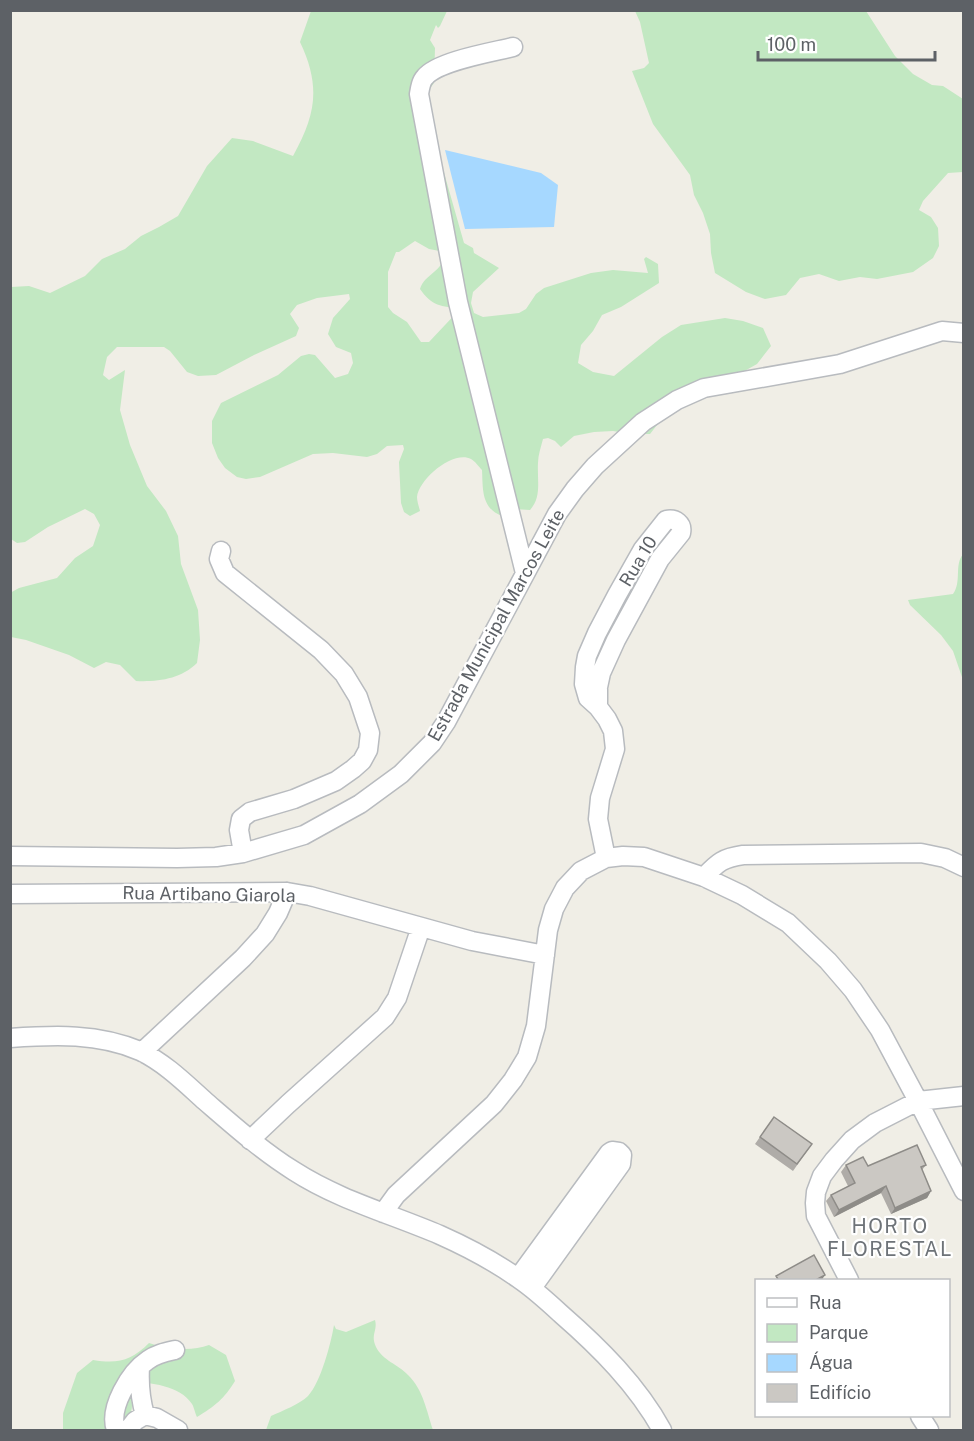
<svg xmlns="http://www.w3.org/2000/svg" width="974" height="1441" viewBox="0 0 974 1441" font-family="'Public Sans',sans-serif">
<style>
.green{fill:#c2e8c2;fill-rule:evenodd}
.water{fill:#a6d8ff}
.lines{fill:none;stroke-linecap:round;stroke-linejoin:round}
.minor-casing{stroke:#b8bbbf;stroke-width:21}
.minor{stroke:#fff;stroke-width:18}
.wall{fill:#afaca8}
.shaded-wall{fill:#8e8c88}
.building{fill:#cbc8c3;stroke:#8e8c88;stroke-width:1.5}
.labels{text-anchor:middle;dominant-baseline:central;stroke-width:4.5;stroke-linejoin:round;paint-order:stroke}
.street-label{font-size:18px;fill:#5d6166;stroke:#fff}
.neighbourhood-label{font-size:20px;letter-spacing:1.5px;fill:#6e7378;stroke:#fff}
</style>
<rect width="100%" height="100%" fill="#f0eee6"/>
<path class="green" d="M311 11H447L440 26 438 28 436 25 430 40 435 48 434 83 428 91 429 103 433 114 431 127 464 243 473 248 474 253 499 268 473 292 471 303 474 313 483 317 519 313 526 309 536 294 544 288 591 273 613 270 648 273 644 259 646 257 658 264 659 283 621 307 602 315 593 331 581 345 578 363 593 372 614 376 662 337 681 325 725 318 743 321 763 328 771 346 757 364 664 416 650 434H631L613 431 594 432 574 436 561 447 555 441 548 438 543 439C541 447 538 455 538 463 537 480 542 497 530 510L514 509 502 516C481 508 483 489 482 470 479 467 475 461 471 459 453 450 419 479 417 497 417 501 419 507 420 511L410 516 404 512 401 503 399 462 404 449 403 445 387 446 377 454 367 457 333 453 313 454 260 477 246 479 237 477 225 468 218 458 212 443V421L221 403 278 375 301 356 309 354 315 355 335 378 348 374 353 363 351 353 336 347 328 334 333 318 350 299 349 294 317 298 297 305 290 314 299 328 296 336 254 355 216 375 198 376 187 372 170 351 164 347H117L107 357 103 375 109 380 125 370 120 410 130 445 147 486 166 511 178 536 181 564 198 610 200 640 197 663C181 679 158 682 136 681L120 665 106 662 94 668 69 655 26 640 11 637 10 593 19 588 57 578 75 558 93 546 100 525 94 514 85 509 48 527 25 542 17 543 11 539V287L29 286 50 293 85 276 102 259 125 249 141 236 159 227 178 216 207 166 232 138 253 141 293 156C316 115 321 86 300 42ZM415 241 429 249 445 252C444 272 425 273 420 289 432 306 441 307 461 308L429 342H421L407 322 393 313 388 307V272L396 252H399Z
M635 11H866L895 56 913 74 932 85 943 86 963 99V172L948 173 923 201 919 210 931 217 938 228 939 246 933 258 913 272 877 279 860 277 839 281 819 274 800 278 786 295 765 299 746 292 715 273 711 253 710 234 703 213 694 195 690 175 653 124 632 71 644 68 649 63 640 22Z
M963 554V680L953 651 941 635 910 605 908 600 953 594C962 582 954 565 963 554Z
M375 1320C378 1331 370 1334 376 1347 383 1361 398 1364 408 1375 423 1389 427 1412 433 1430H266L271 1416C282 1411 300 1404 308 1396 321 1382 331 1343 334 1325L336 1329 346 1332Z
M149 1343C167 1349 191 1352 209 1345L226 1355 235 1381C224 1399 215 1406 197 1417 195 1413 194 1407 192 1404 180 1385 150 1383 130 1381 126 1391 132 1396 132 1406 132 1414 125 1422 124 1430H63V1413L77 1373 93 1360C118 1364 131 1361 149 1343Z"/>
<path class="water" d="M445 150 541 173 558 185 554 227 465 229Z"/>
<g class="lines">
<defs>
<path id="minor" d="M513 47C493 52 438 61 425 77 421 81 420 88 419 94L458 302 525 573
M221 551 219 559 225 573 321 650 344 674 358 697 370 733 368 750 362 761 353 769 336 781 294 799 250 812 241 819 239 830 243 853
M598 707V687L601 673 616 640 660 559 681 533C683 524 676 518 666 520L643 549 617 595 597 633 587 656 585 667 584 684 588 698 598 707 607 719 613 731 615 749 600 798 598 819 606 858
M10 856 177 858 216 857 243 853 304 835 360 804 401 774 432 743 446 722 557 514 575 489 595 466 643 422 677 400 704 388 840 364 942 331 964 333
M704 877C718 862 723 858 743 855L921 853 945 858 964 867
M10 894 287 892 310 896 472 941 545 955
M10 1038C55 1035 98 1033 140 1051 165 1063 185 1083 205 1101 234 1126 262 1151 294 1171 339 1200 391 1214 440 1235 467 1247 495 1262 519 1279 534 1289 548 1302 561 1314 600 1348 637 1385 662 1430
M142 1052 243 958 265 934 278 913 287 892
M250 1140 288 1104 385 1017 397 998 421 927
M383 1213 396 1195 494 1104 513 1080 527 1057 536 1026 548 930 554 909 565 888 581 871 606 858 623 856 644 857 704 877 742 895 788 923 828 961 853 990 880 1030 918 1101 964 1191
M518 1278 609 1153 612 1151 619 1152 622 1155 621 1164 532 1288
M849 1280 816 1216 815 1203 816 1192 822 1176 834 1160 852 1140 875 1123 918 1101 964 1096
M140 1367C139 1384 140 1398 145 1415
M920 1416 929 1430
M116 1430C108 1408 130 1372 148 1360 156 1354 166 1352 175 1350
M128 1430 135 1421 145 1415 157 1418 178 1430"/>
</defs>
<use href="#minor" class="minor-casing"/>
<use href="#minor" class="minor"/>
</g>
<path class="wall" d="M774 1117 812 1144 793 1171 755 1144Z
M846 1165 868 1166 926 1165 922 1170 931 1191 927 1198 891 1214 881 1193 834 1217 826 1201 831 1195 848 1186 841 1172Z"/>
<path class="shaded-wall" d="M886 1186 881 1193 834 1217 839 1210Z
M931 1191 927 1198 891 1214 895 1208Z
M825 1275 821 1281H814Z"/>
<path class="building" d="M774 1117 812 1144 797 1164 760 1137Z
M917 1145 926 1165 921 1167 931 1191 895 1208 886 1186 839 1210 831 1195 855 1183 846 1165 863 1157 868 1166Z
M814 1255 825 1275 814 1281H779L776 1276Z"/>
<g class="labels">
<g class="street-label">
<text transform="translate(638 561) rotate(-59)">Rua 10</text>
<text transform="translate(496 625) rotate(-61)">Estrada Municipal Marcos Leite</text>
<text transform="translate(209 894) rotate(1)">Rua Artibano Giarola</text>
</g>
<g class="neighbourhood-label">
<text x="890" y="1226">HORTO<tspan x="890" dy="23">FLORESTAL</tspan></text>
</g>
</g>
<rect width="974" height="1441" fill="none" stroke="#5d6166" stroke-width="24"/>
<rect x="755" y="1279" width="195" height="138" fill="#ffffff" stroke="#bec0c2" stroke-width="1.5"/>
<rect x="767" y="1298" width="30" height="9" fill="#ffffff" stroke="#bec0c2" stroke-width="1.5"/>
<text x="809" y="1309" font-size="18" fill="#5d6166">Rua</text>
<rect x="767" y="1324" width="30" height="18" fill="#c2e8c2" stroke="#bec0c2" stroke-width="1.5"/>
<text x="809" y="1339" font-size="18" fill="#5d6166">Parque</text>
<rect x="767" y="1354" width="30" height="18" fill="#a6d8ff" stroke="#bec0c2" stroke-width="1.5"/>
<text x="809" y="1369" font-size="18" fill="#5d6166">Água</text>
<rect x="767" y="1384" width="30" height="18" fill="#cbc8c3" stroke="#bec0c2" stroke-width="1.5"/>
<text x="809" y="1399" font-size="18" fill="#5d6166">Edifício</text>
<path d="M758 51v9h177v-9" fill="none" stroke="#5d6166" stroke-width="3"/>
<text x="767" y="51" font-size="18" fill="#5d6166" stroke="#ffffff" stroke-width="4.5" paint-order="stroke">100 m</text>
</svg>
